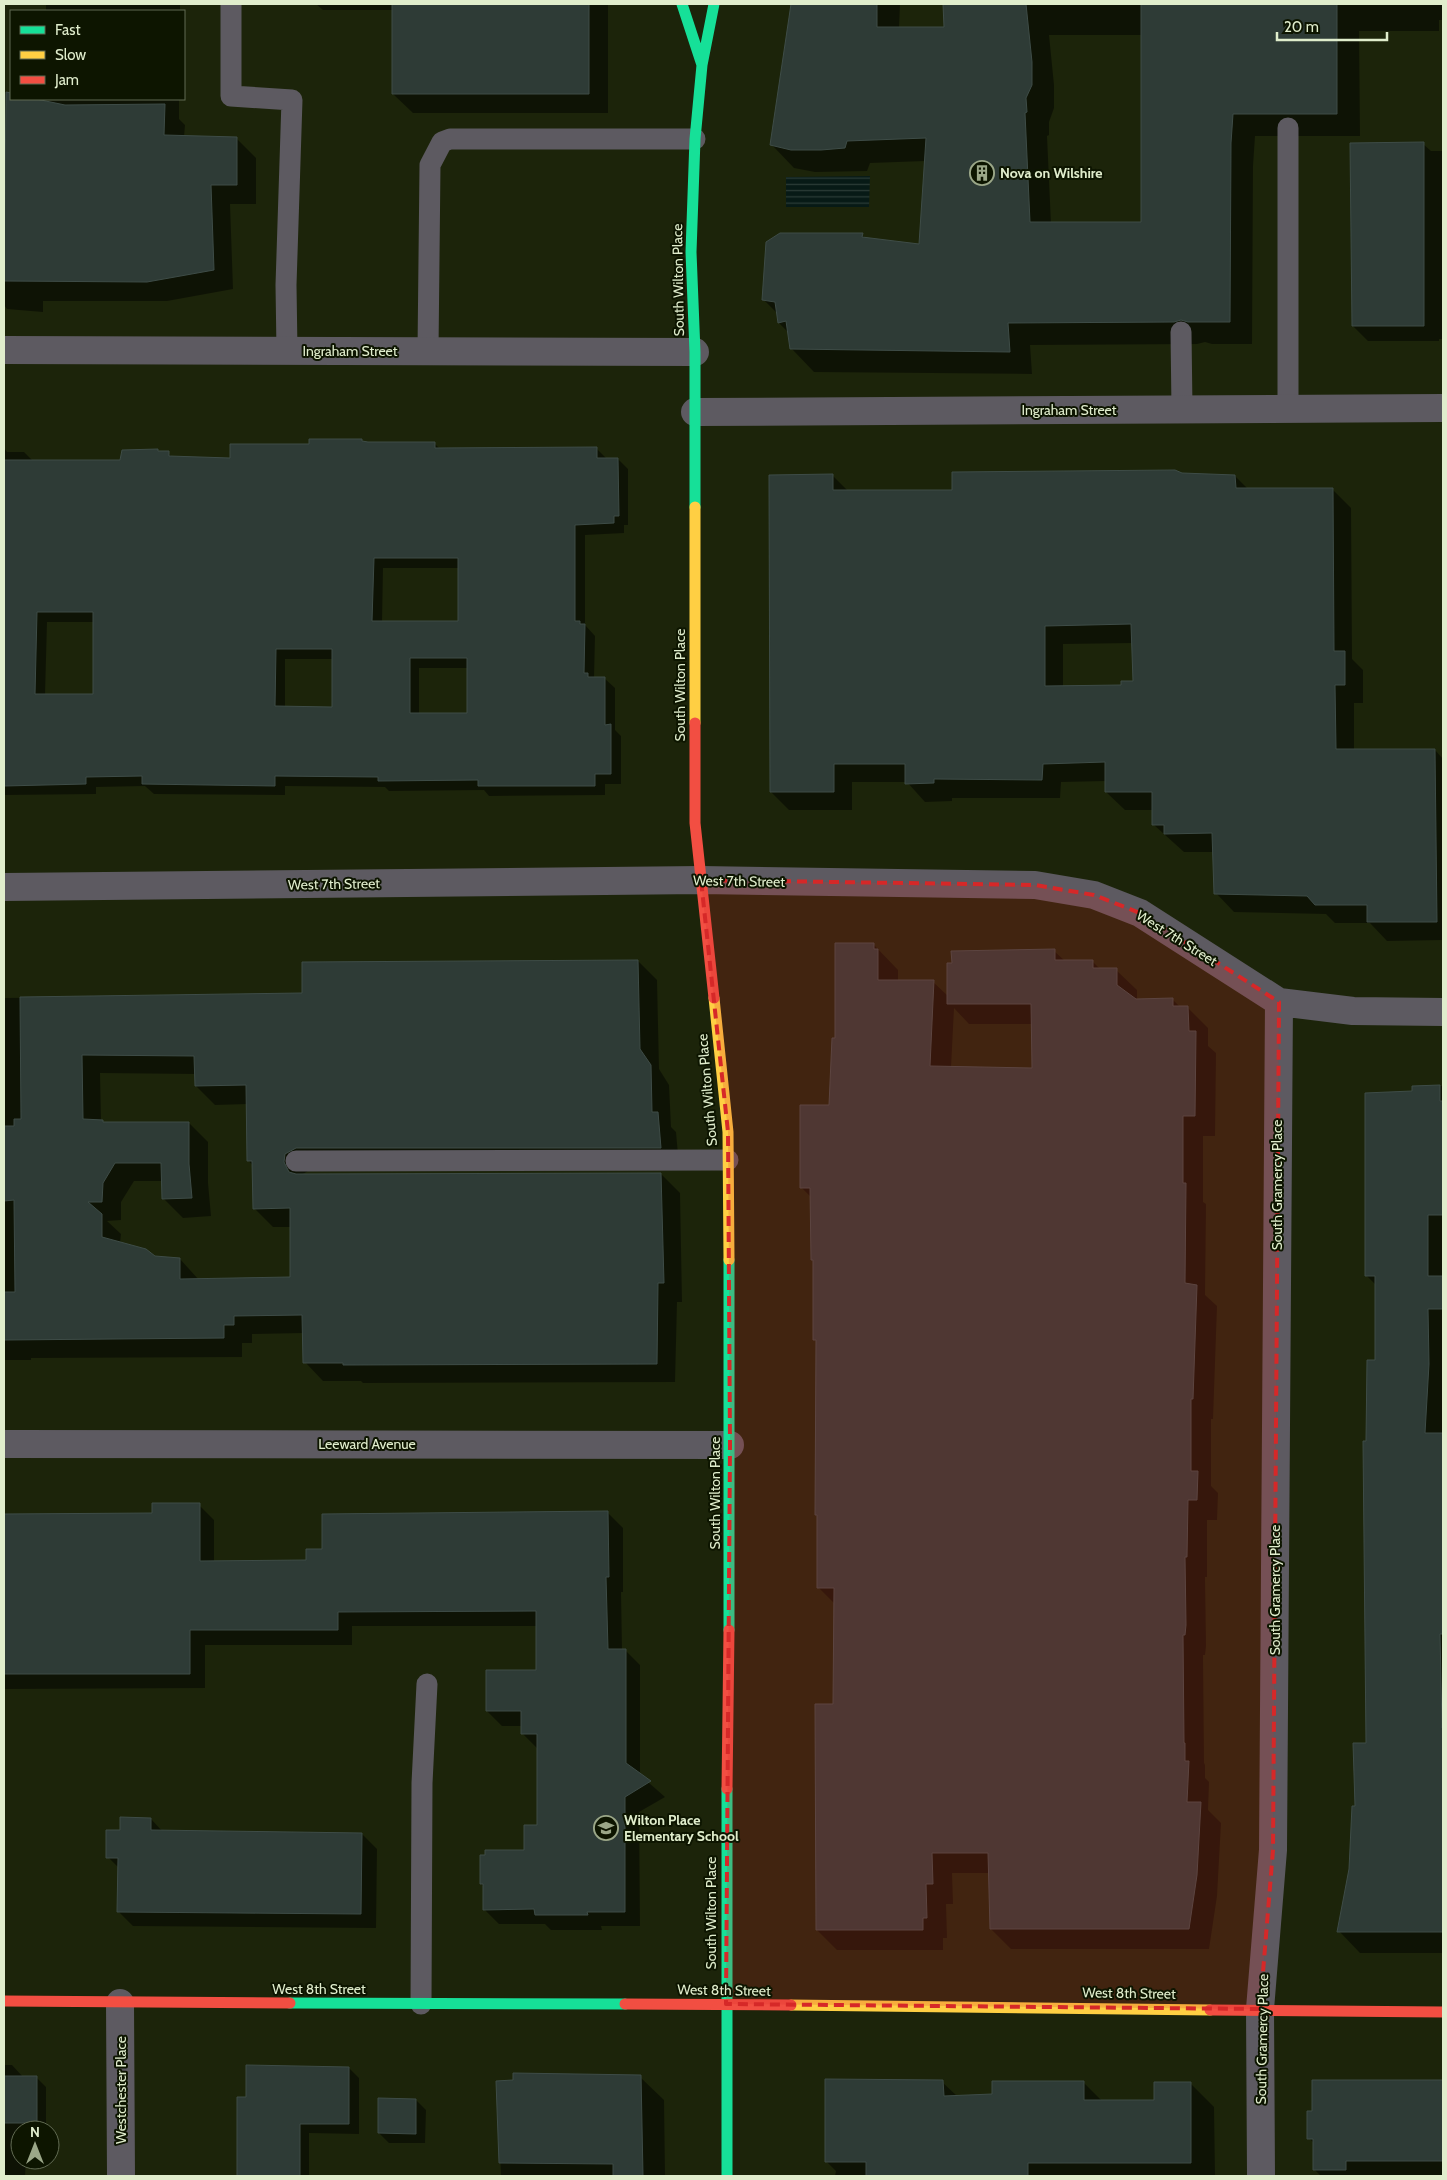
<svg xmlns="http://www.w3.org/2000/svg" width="1447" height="2180" viewBox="0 0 1447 2180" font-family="Cabin,sans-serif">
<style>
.water{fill:url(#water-rules)}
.shadow{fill:#0007;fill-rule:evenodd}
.building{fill:#2e3b36;stroke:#3e4c47;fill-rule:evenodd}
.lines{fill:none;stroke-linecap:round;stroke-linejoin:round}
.lane{stroke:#5d5a61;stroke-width:21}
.street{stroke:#5d5a61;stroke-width:28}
.fast{stroke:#16e098;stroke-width:11}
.slow{stroke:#ffcf43;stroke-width:11}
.jam{stroke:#f24e42;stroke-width:11}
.marked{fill:#d62828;fill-opacity:0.2;stroke:#d62828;stroke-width:4;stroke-dasharray:10 6;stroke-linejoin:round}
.labels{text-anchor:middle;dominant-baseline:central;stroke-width:4;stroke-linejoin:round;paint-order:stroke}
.poi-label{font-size:14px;font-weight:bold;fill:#e0edcc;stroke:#0d1500;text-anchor:start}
.street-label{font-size:14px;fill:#e0edcc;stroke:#0d1500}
</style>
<defs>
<pattern id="water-rules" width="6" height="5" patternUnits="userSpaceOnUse" patternTransform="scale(1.25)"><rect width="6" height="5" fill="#071a16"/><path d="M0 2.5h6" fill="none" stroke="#2b3c37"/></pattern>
</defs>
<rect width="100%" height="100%" fill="#1c240a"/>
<path class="water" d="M870 176 869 207H786V177Z"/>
<path class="shadow" d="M46 4H180V11H46Z
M316 4H608V113H413L393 94V10H323Z
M792 4H900L899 28H946L945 4H1443V20H1439V31H1359L1360 136H1255L1253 166 1252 344H1212L1205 342 1197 344 1030 345 1032 374 814 372 792 349 789 333 779 323 778 314 763 299 862 235 867 239 920 245 925 161 870 163 867 171 815 172 794 168 772 145ZM1049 35H1142L1143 224H1051L1047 136 1049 135V122L1054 108V85Z
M7 94 11 95V99H179V119L185 125 184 137 236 138 256 158V204H230L233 289 167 301H43V312L7 309 4 305V143L7 142Z
M1423 144 1431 151H1443V339H1439V341H1368L1353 326Z
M362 440 365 443H434L441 450 596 448 607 459H618L628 469V525H624V533L585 535V625L595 636 594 678H604L615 688V730L621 736V784H605V795L489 796 484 790 389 791 385 787 285 786V795L154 794 145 786 96 787V794L4 795V448L7 452H24L33 461H121L158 450 160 453H168L172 457 231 459 311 445ZM383 568H460V622H382ZM47 622H94V695H45ZM285 659H334V708L285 707ZM419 668H468V715H419Z
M1182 474 1235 476 1248 489H1332L1351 508 1352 659 1363 670V703H1354V750H1435L1443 759V940L1387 941 1370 923H1335L1326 914 1234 912 1216 893 1214 852H1184L1154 825 1153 810H1125L1106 792V781L1061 782 1060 798H952V801L925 802 907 782H852V810H789L771 792 832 475 848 491H953ZM1133 643 1134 682 1122 686 1063 687V644Z
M873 944 898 970V982H933L948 996 1054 951 1065 961H1092L1101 970H1116L1137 990V1000L1172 999 1180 1007H1187L1208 1028V1046L1216 1053 1215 1136H1203V1202L1206 1204 1205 1295 1217 1306 1213 1419H1211V1486L1218 1493 1217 1520H1207V1577H1205L1206 1646 1205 1655H1203L1204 1763 1205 1765V1778L1209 1782 1208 1810 1221 1823 1217 1896 1209 1949H1011L991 1929 990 1873H952L953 1904H946L947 1938H943V1950H837L817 1930 834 1705 836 1605 818 1587V1517L816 1515 817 1342 815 1340V1261L812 1198 801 1187 830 1106 836 1039ZM954 1008 969 1024H1032L1033 1069 951 1068Z
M638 961 657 980 659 1069 669 1085 671 1127 676 1132 679 1166 315 1167 301 1175 661 1174 680 1193 682 1302H677L675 1382 363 1383 361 1381H323L305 1362 304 1333 252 1334V1343H242V1357L31 1358V1360H4V998L304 995ZM100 1073 196 1074V1086L215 1105 248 1104 249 1161 253 1166 254 1208 273 1227H291V1279L199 1280 180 1259 154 1257 120 1243 121 1234 107 1221 121 1220V1202L134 1181H163L164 1199 183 1218 211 1216 208 1183V1142L189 1123H105L101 1121Z
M1443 1086V1953H1360L1339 1931 1350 1870 1356 1808 1367 1744V1442L1376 1361V1285L1367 1276 1413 1087Z
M199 1505 214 1520V1562L308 1561 323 1550 608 1513 623 1528V1592H621L622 1650H625L640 1665V1775L665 1797 639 1812 640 1926H601L602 1930H551L545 1924H499L484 1909V1887L481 1884 525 1851 538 1827V1749L523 1734V1726H502L487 1711 537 1671V1626H352V1645H205V1688L4 1689V1515L154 1514Z
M151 1819 163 1832 362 1834 377 1849 376 1928 133 1926 118 1911 119 1868 108 1857 121 1831Z
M4 2065H12L23 2077H36L46 2087V2130H20V2160H26L25 2176H4Z
M349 2068 359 2078V2134L309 2133V2176H238V2098H248Z
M640 2077 664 2100 665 2176H501L497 2082Z
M1443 2080V2176H1321L1314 2169V2143L1309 2138 1313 2112V2081Z
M942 2082 957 2096 994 2095 1084 2083 1103 2102H1156L1190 2083 1214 2107 1215 2176H835L836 2171 826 2161Z
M416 2100 426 2110 425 2143H389L379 2133Z"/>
<path class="building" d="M392 4H589V94H392Z
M791 4H877V27H944L943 4H1026L1032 62V85L1026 98 1027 112 1025 113 1030 222H1141V4H1337V114H1233L1231 143 1230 322H1188L1181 320 1174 322 1008 323 1010 352 790 349 786 321 778 323 775 302 762 300 766 242 780 233H863L862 237 919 244 926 138 847 141 845 148 821 150H791L770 145Z
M6 92 11 93V99H36L65 105 165 104 164 135 237 137V185H211L214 270 147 282 4 281Z
M1424 142V326H1352L1350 143Z
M309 439H362V441L368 442H435V448L597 447V458H618L619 516H614V523L575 525V621H580V624H585L584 673H588V677H605V725L611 724V774H595V786H478V780L378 781V777L275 776V786L142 784V776L86 777V784L4 786V460H120L122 450 158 449V451H169V456L230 458V444H309ZM374 558H458V621H372ZM37 612H93V694H35ZM276 649H332V707L275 706ZM410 658H467V713H410Z
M1175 470 1182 473 1235 475 1236 488H1333L1334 651H1345V685H1335L1336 749H1435L1437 922H1367V905H1315L1307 896 1214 894 1212 833 1164 834V825H1152V792H1105V762L1043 764 1042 780 934 779V783L905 784V764H834V792H770L769 475 833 474V490H952V472ZM1131 624 1133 681H1121V685L1045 686V626Z
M835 943H874V949H878V980H934L930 1066 1032 1068 1031 1004H947V963H952L951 951 1055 949V960H1093V968H1117V985L1136 999 1173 998V1006H1188L1189 1031H1196L1195 1116H1183V1183H1186L1185 1283 1197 1285 1193 1399H1191V1471H1198L1197 1500H1188L1187 1557H1185L1186 1625 1185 1635H1183L1184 1743H1185V1761H1189L1187 1802H1201L1197 1875 1189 1929H990L988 1853H932L933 1884H926L927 1918H923V1930H816L815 1704H833L834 1588H817V1515H815L816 1340H813V1260H811L810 1188H800V1105H829L832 1038H835Z
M638 960 640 1049 651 1065 652 1112H658L661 1148H296L285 1154 284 1162 289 1172 296 1174 661 1173 664 1283H658L657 1364 343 1365V1363H303L302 1315 234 1316V1325H224V1338L4 1340V1292H15L14 1200 4 1201V1126H14V1119H21L20 997 302 993V962ZM82 1055 194 1056 195 1086 246 1085 247 1161H252L253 1209 290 1208V1277L180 1279V1258L155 1256 146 1249 102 1237V1214L88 1202H102L103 1183 115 1163H161L162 1199 192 1198 189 1164V1122H103V1120L83 1119Z
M1440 1085V1101H1443V1215H1428V1276H1443V1309H1428L1429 1364 1425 1433H1443V1634H1440L1442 1728H1443V1932H1337L1349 1869 1352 1806H1355L1353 1743H1366L1363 1441H1366L1367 1360H1375V1276H1365V1093L1412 1091V1086Z
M152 1503H200V1561L306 1560V1549H322V1514L608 1511 609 1577H606L608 1649H626V1763L651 1781 625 1797V1912H587L588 1915H535L534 1909 483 1910V1884H480V1855H485V1850H524V1825H537V1734H521V1711H486V1670H536V1611L338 1612V1630H190V1674H4V1514L152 1513Z
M120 1817 151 1818V1830L362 1833 361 1914 117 1912 118 1858H106V1830H120Z
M246 2065 349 2067V2124H300V2176H237V2097H246Z
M513 2073 641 2075 643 2176H613V2164L499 2163 496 2081 513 2080Z
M4 2076H37V2123H4Z
M825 2079 943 2080 944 2096 992 2094V2081H1084V2100H1154V2082H1191V2163H1028V2176H866V2162H825Z
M1312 2080H1443V2161H1346V2170H1313V2139H1307V2111H1312Z
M378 2098 416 2099V2134L378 2133Z"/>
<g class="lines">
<path class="lane" d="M231 4V96L292 100 286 285 287 351
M1288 128V409
M1181 332 1182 409
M428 351 430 165 442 142 450 139H695
M296 1161 728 1160
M421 2004 422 1783 427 1684"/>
<path class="street" d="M4 350 695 352
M695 412 1443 408
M4 887 701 880 1035 885 1094 895 1140 913 1279 1002 1353 1011 1443 1012
M4 1444 730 1445
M120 2003 121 2176
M1261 2176 1260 2009 1273 1850 1279 1002"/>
<path class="fast" d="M682 4 702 65
M695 507V352L691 252 695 139 702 65 714 4
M729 1630V1260
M290 2003 625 2004
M727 2176V1789"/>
<path class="slow" d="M695 507V723
M714 998 728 1132 729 1260
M791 2005 1210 2010"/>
<path class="jam" d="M695 723V823L714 998
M727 1789 729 1630
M4 2001 290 2003
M625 2004 791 2005
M1210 2010 1443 2012"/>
</g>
<path class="marked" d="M701 880 1035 885 1094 895 1140 913 1279 1002 1273 1850 1260 2009 726 2004 730 1445 728 1132Z"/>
<defs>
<symbol id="building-ring" viewBox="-11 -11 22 22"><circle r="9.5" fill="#0d1500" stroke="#9ba788" stroke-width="1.5"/><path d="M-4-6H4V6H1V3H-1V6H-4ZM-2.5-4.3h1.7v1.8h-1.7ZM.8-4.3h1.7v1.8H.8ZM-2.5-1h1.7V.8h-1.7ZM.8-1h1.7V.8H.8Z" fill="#9ba788"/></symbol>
<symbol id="school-ring" viewBox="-11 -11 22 22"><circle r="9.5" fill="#0d1500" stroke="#9ba788" stroke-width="1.5"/><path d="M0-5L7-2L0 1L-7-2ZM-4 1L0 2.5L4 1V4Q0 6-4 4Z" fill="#9ba788"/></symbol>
</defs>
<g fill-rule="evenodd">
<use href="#building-ring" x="968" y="159" width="28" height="28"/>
<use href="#school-ring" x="592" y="1814" width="28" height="28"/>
</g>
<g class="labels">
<g class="poi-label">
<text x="1000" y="173">Nova on Wilshire</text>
<text x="624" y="1820">Wilton Place<tspan x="624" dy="16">Elementary School</tspan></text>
</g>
<g class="street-label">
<text transform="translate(678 280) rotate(-91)">South Wilton Place</text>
<text x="350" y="351">Ingraham Street</text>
<text x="1069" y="410">Ingraham Street</text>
<text transform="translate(680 685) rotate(-90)">South Wilton Place</text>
<text transform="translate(739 881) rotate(1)">West 7th Street</text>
<text transform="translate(334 884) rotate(-1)">West 7th Street</text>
<text transform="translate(1177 938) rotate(32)">West 7th Street</text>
<text transform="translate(707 1090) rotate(-95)">South Wilton Place</text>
<text transform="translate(1277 1185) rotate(-90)">South Gramercy Place</text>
<text x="367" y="1444">Leeward Avenue</text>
<text transform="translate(715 1493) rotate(-90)">South Wilton Place</text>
<text transform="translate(1275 1590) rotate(-90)">South Gramercy Place</text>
<text transform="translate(711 1913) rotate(-90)">South Wilton Place</text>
<text x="319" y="1989">West 8th Street</text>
<text transform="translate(724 1990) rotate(1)">West 8th Street</text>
<text transform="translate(1129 1993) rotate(1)">West 8th Street</text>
<text transform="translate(1262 2039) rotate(-89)">South Gramercy Place</text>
<text transform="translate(121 2090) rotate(-90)">Westchester Place</text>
</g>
</g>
<rect width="1447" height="2180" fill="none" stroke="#e0edcc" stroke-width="10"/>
<rect x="10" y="10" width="175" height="90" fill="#0d1500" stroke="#616b52"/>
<rect x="20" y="26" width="25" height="8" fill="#16e098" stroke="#616b52"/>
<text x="55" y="35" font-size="15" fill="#e0edcc">Fast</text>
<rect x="20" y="51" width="25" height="8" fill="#ffcf43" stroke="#616b52"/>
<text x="55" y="60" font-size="15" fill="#e0edcc">Slow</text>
<rect x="20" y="76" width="25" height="8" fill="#f24e42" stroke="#616b52"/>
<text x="55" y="85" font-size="15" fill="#e0edcc">Jam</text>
<g transform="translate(35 2145)"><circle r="24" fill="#0d1500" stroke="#616b52"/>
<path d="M0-4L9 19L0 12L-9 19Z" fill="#9ba788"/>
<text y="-8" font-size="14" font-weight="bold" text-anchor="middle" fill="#e0edcc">N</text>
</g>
<path d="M1277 32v8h110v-8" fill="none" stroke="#e0edcc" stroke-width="2.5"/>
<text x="1284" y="32" font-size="15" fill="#e0edcc" stroke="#0d1500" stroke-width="4" paint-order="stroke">20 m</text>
</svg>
